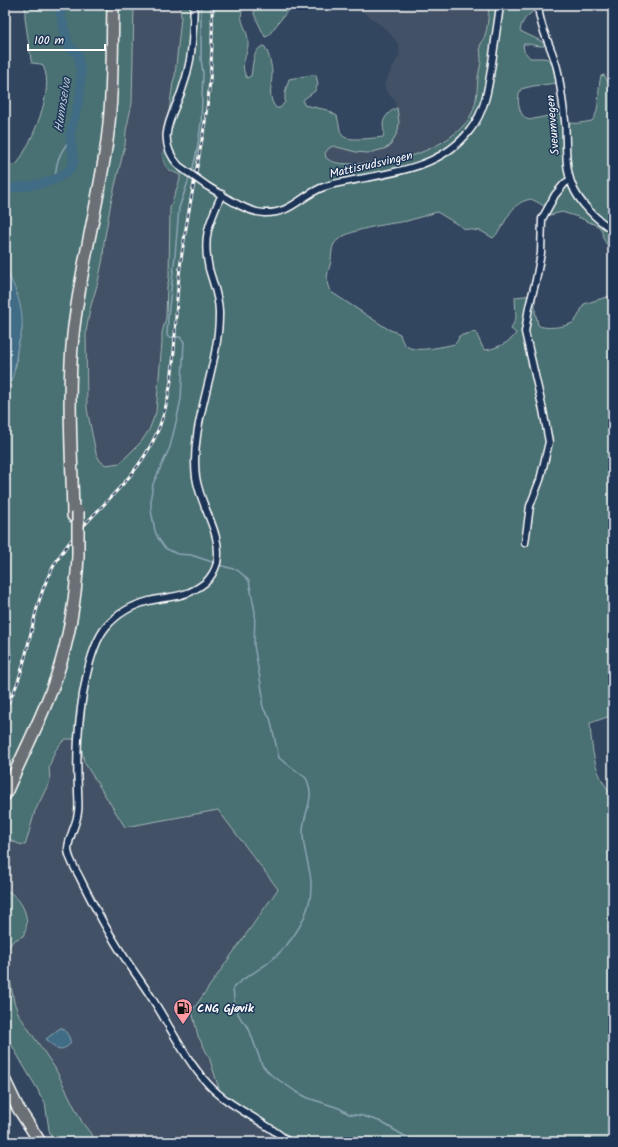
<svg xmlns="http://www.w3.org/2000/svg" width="618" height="1147" viewBox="0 0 618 1147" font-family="Kalam,sans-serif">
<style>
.built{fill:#435165}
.green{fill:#496f72;stroke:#a4b7b8}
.water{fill:#406c86;stroke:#8ca7b6}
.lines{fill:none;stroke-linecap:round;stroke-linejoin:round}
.stream{stroke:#8ca7b6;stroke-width:1.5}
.river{stroke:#406c86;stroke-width:9}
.street-casing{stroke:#fff;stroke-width:9}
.highway-casing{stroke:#fff;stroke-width:14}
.street{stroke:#1d3557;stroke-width:6}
.highway{stroke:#6a7074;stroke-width:11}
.rail-casing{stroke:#fff;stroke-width:3}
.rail{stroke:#1d3557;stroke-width:1.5;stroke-dasharray:4.5;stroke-linecap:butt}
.street-bridge-casing{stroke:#fff;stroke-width:9;stroke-linecap:butt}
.highway-bridge-casing{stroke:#fff;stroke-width:14;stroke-linecap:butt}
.street-bridge{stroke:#1d3557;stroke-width:6}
.highway-bridge{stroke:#6a7074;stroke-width:11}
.labels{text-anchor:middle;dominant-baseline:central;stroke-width:3;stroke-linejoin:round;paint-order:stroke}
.street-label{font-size:12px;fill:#fff;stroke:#1d3557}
.poi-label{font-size:12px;font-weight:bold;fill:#fff;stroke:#1d3557;text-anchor:start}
.water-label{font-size:13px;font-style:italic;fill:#b3c4cf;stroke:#1d3557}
</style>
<rect width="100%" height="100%" fill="#33465f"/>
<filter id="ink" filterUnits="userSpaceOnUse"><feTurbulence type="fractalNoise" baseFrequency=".025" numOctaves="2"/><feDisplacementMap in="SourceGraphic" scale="8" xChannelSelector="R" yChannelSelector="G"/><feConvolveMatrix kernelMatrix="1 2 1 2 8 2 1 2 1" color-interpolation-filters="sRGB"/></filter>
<g filter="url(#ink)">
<path class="built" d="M134 5H180L181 17 175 76 173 82 164 150 162 154 173 172 180 175V179L170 208 169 279 167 286 166 317 162 333V342L155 417 149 430 141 442 120 463 106 465 100 461 96 453 87 409 86 332 90 309 98 282 103 258 104 242 111 202 125 145 126 131 132 103Z
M357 5H489L484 38 480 44 481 59 476 99 473 112 465 124 456 132 434 146 415 156 377 164 354 165 332 161 326 158V151L329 148 336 145 368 153 399 122 395 101 386 91 384 84 400 54 399 45 387 30 362 11Z
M66 739H80L84 762 125 827 218 810 278 889 192 1011 198 1036 209 1057 223 1101 246 1118 286 1142H97L82 1122 55 1068 19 1015 14 1002 8 969 11 943 21 938 27 921 23 906 15 895 8 891 5 892V835L11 840 26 843 35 811 42 795 48 786 50 776 49 767 51 760 62 742Z"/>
<path class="green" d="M25 5H134L132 103 126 131 125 145 111 202 104 242 103 258 98 282 90 309 86 332 87 409 96 453 100 461 106 465 120 463 141 442 149 430 156 412 162 342V333L166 317 167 286 169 279 170 208 180 179V175C166 169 165 168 162 154L164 150 173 82 175 76 181 17 180 5H244C237 21 247 26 248 41 249 55 238 64 247 78L251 76C253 66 252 50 263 46L265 47C269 54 272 66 272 74 272 85 267 98 276 108H280L285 102V93L289 79 311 75H316L318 84 315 91 304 99 303 101 304 105 327 110 337 116C339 122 339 130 342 135 346 142 375 138 383 137 385 132 383 129 383 123 384 117 391 110 397 108L399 122 398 131 390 146 384 149 368 153 356 152 333 146 329 148 325 153 326 158C336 167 360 163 373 163 404 163 459 142 472 113 477 102 477 89 478 77 479 71 481 65 481 59 481 55 480 50 480 46 481 43 483 41 484 38 488 28 488 16 489 5H543C532 12 522 17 520 31L539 40 545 44 544 46C537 47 531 43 523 44L524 51 530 58H544L551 60 557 83 533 86 521 89C516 98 518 116 529 120L562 113C563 116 565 121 567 122 574 125 585 122 592 121 601 111 597 89 601 76L604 75 613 90V254L604 240 601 229 598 226 578 217 562 212 550 215C547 206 539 203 531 199 508 203 507 225 493 238L481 231 465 229 437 212C427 215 417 218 407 221 390 224 343 229 334 244 331 249 332 258 330 265 327 274 325 284 331 292L388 329 400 334C401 339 404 345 408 347 417 353 445 346 455 344L458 340 459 336 474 332 476 333 484 350C493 350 512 342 516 333L511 329 516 318 515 297 534 295 535 297V311L538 325C543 330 570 327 575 321 579 316 581 309 584 304L613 295V715L590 723C591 740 593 763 601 778 604 785 609 791 613 797V1142H286L246 1118 223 1101 209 1057 198 1036 192 1011 278 889 218 810 125 827 84 762 80 739H66L62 742 55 751 49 767 50 781 35 811 26 843 25 845C17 845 11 840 5 835V678L12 659 5 626V391L8 388 16 365 17 349 22 330 9 274 5 266V166L17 164C31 143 56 90 43 66L41 64 32 63 31 60 25 18Z
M255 5H292L268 36 265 37 254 14Z
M8 891C23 900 32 920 23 936L13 941 9 947 8 969 14 1002 19 1015 55 1068 82 1122 97 1142H53L49 1130 45 1102 40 1096 38 1090 23 1065 9 1040 5 1027V892Z"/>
<path class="water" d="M5 266C14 286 24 306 22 329 21 336 18 343 17 350 15 365 15 379 5 391V329L7 311 5 297Z
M5 626 12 659 5 678Z
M60 1028H63C72 1040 75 1046 58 1050L46 1039Z"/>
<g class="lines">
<path class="stream" d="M192 172 197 150 201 123 203 73 201 59V5
M190 176 179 208 175 256 168 316 167 335 168 337H180L184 342 181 399 177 418 170 447 153 484 151 496V510L155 531 158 538 165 548 177 554 191 555 215 563
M55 180C56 162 59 153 70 140
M219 565 237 570 241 573 249 581 255 612 254 645 263 696 262 703 264 710 270 718 279 758 306 778C317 800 302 813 303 834 303 850 310 866 311 882 313 913 292 944 269 962 258 971 246 976 236 985L233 988 235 1008 241 1019 249 1029 262 1065 270 1074 295 1091 308 1098 339 1108 349 1114 363 1116 379 1121 415 1142"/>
<path class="river" d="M5 189C29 185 60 186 74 163L70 135 80 95 81 73 78 55 68 45 60 11 57 5"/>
<defs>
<path id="street" d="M538 5C540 31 553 48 558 72 561 88 563 105 565 121 567 142 564 165 572 185 579 203 597 220 613 230
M179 166C156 140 170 120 181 93 185 82 188 71 190 60 193 42 193 23 194 5
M207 186C223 195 245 212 264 213 290 214 300 197 321 188 333 183 346 182 359 179 399 172 444 165 470 130 487 109 489 82 493 56 495 39 498 22 500 5
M222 194C209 223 202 237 209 269 213 283 219 297 219 312 220 367 189 424 196 477 200 507 223 533 217 563 215 570 211 577 206 582 185 599 172 595 149 601 133 605 117 614 106 627 87 650 80 708 78 739 77 756 77 772 78 789 78 797 79 804 78 812 77 824 68 838 68 849 68 859 77 871 81 880 91 900 101 920 113 939 125 960 140 979 153 1000 171 1028 185 1059 208 1084 229 1107 261 1119 285 1139
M525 543 530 506 540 480 549 442 543 410 525 332 529 307 536 280 541 253 542 219 555 195 565 183 570 180"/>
<path id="highway" d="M73 516C72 456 67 395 73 335 80 269 98 206 107 141 113 96 112 50 113 5
M5 795C22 755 43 717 57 675 70 636 76 597 78 556
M5 1081 18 1108 40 1142"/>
</defs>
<use href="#street" class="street-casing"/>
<use href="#highway" class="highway-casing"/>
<use href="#street" class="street"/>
<use href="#highway" class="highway"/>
<defs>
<path id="rail" d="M5 709C11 698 17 687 20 675 31 641 34 605 50 573 75 521 129 492 154 439 180 386 172 325 180 268 186 219 197 171 205 122 211 84 213 44 212 5"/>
</defs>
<use href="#rail" class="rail-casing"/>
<use href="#rail" class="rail"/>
<defs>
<path id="street-bridge" d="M179 166 207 186"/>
<path id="highway-bridge" d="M78 511V556"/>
</defs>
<use href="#street-bridge" class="street-bridge-casing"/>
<use href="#highway-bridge" class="highway-bridge-casing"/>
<use href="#street-bridge" class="street-bridge"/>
<use href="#highway-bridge" class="highway-bridge"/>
</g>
</g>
<defs>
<symbol id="fuel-pin" viewBox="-11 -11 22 30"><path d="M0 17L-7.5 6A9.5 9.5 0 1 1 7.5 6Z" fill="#ff9aa2" stroke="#1d3557"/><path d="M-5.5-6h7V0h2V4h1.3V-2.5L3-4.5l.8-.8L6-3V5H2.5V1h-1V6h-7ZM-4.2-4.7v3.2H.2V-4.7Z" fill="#111"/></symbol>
</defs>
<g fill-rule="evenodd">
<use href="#fuel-pin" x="172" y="997" width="22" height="30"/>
</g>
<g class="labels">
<g class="street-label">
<text transform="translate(553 125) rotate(-95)">Sveumvegen</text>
<text transform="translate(371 165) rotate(-13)">Mattisrudsvingen</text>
</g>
<g class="poi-label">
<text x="197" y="1008">CNG Gjøvik</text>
</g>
<g class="water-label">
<text transform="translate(63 105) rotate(-81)">Hunnselva</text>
</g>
</g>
<rect width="618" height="1147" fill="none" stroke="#1d3557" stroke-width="20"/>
<rect x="10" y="10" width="598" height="1127" fill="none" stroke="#fff" stroke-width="1.5" filter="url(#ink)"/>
<path d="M28 44v6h77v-6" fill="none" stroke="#ffffff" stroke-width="2"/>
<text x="34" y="44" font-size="12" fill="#ffffff" stroke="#1d3557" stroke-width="3" paint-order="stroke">100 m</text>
</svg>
